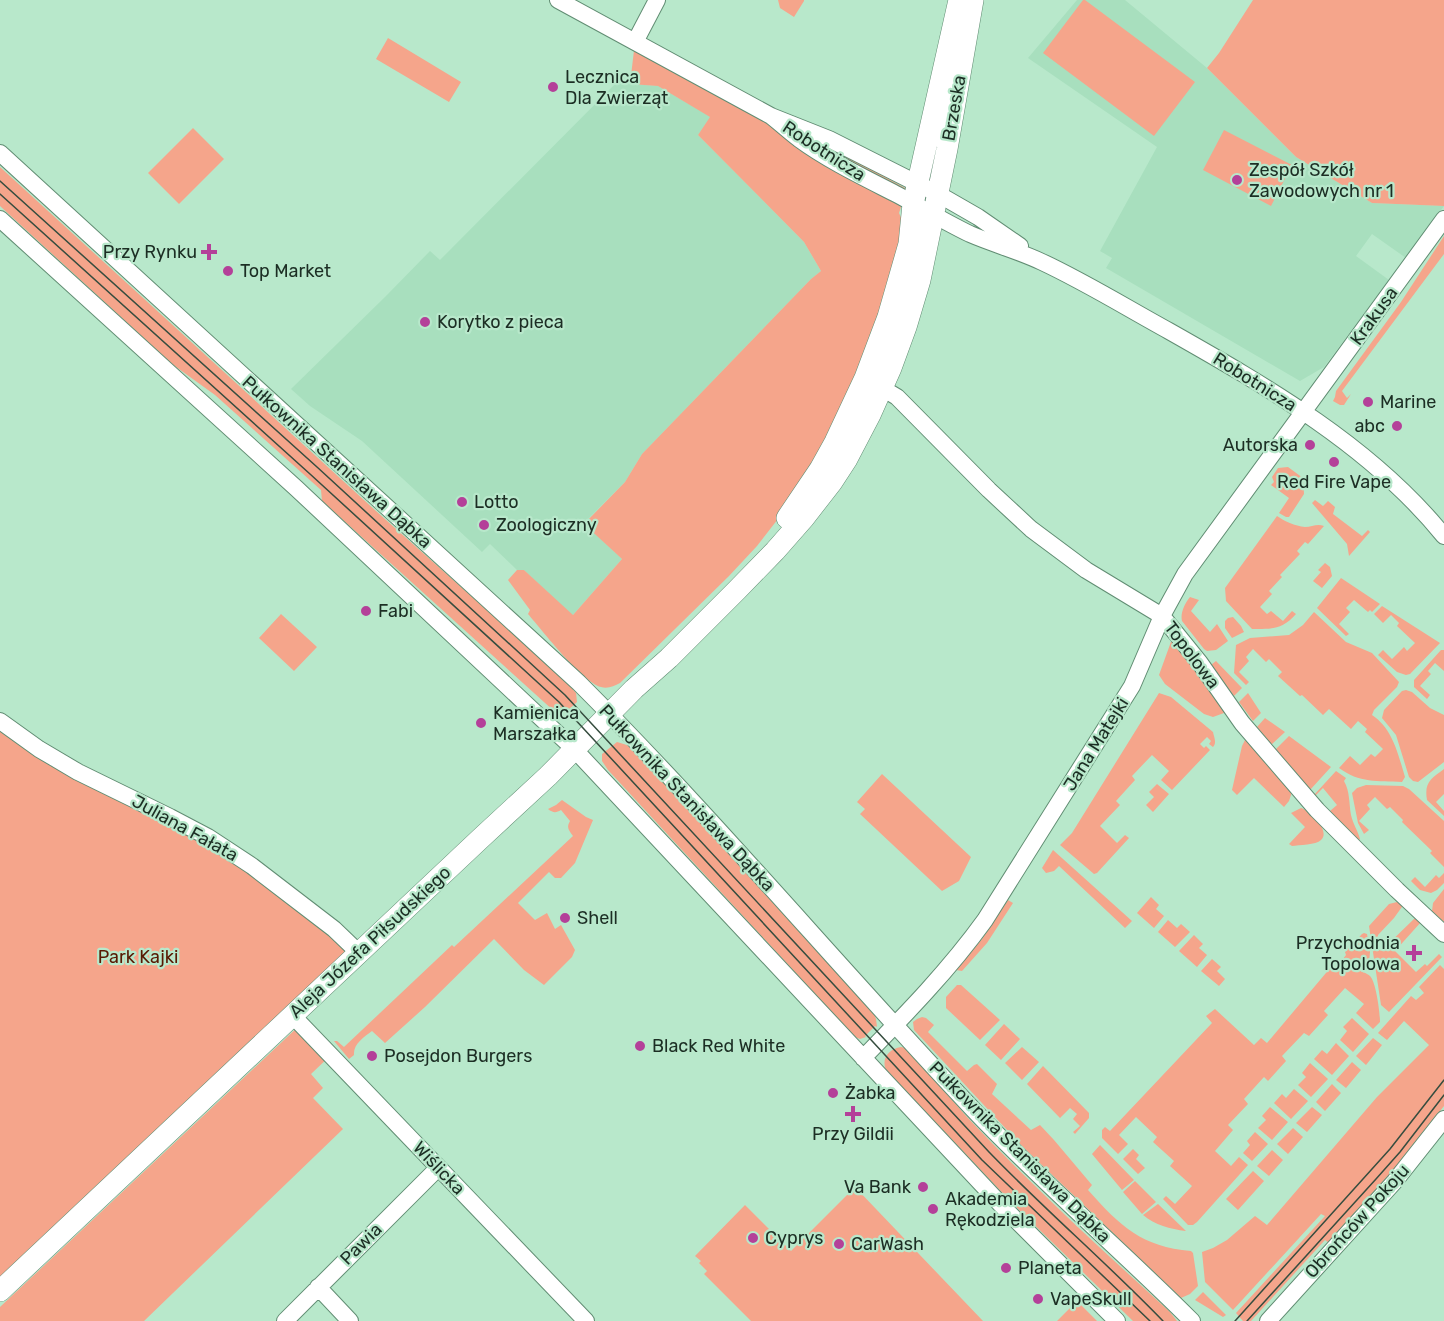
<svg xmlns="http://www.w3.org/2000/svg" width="1444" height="1321" viewBox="0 0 1444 1321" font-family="Rubik,sans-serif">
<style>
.built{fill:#a8dfbe}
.green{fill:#f5a58b}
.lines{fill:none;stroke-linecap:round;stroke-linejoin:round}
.minor-casing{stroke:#618d73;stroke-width:18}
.major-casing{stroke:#618d73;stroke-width:22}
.minor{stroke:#fff;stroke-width:16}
.major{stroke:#fff;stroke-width:21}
.tram{stroke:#364d3f;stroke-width:1.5}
.poi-dot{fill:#b44099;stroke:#b8e8cb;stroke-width:2}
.labels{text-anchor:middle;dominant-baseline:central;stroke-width:4.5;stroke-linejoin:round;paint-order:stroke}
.poi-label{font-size:18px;fill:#1c2e24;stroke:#b8e8cb;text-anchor:start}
.street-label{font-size:18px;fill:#1c2e24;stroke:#b8e8cb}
.park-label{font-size:18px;fill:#581903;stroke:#b8e8cb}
</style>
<rect width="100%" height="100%" fill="#b8e8cb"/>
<path class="built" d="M1077 0H1125L1207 68 1296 157 1372 203 1444 206 1406 258 1372 234 1356 256 1389 280 1324 367 1300 381 1106 268 1112 258 1100 251 1157 147 1028 58Z
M623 76 631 84 658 86 711 117 698 135 804 242 821 271 811 279 642 454 625 482 584 523 622 559 572 616 524 570H517L490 544 482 552 362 441 310 406 291 389 385 297 430 251 440 260Z"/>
<path class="green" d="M778 0H804V1L794 17 780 8Z
M1083 0H1085L1195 82 1154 136 1043 53Z
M1253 0H1444V206L1372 203 1296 157 1207 68 1219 53Z
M388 38 461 82 449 102 376 59Z
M635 42 907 189 899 213 903 222 906 239 844 411 785 510 757 546 729 576 620 683C614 686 608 689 601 687 582 682 542 630 528 614L530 610 508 580 517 570H524L573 615 622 559 584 524 625 482 642 454 811 279 821 271 804 242 698 135 710 117 658 86 630 84Z
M193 128 224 159 179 204 148 173Z
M1224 130 1292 165 1271 206 1203 170Z
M0 167 376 511 565 680 576 693 577 702 565 713 555 712 322 501 321 490 215 395 172 364 0 206Z
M1444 236V254L1342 391 1347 398 1351 394 1344 405H1340L1333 401 1335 397 1336 391 1401 302Z
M1288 467 1303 478 1304 494 1289 517H1286L1279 513 1289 498 1271 485 1274 482 1272 477 1278 468Z
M1315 500 1323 506 1328 501 1335 507 1333 514 1362 536 1368 530 1370 532 1349 556 1347 544 1312 503Z
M1277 516C1284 521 1295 526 1305 527 1312 527 1317 523 1324 526L1308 544 1305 542 1297 551 1300 554 1280 575 1282 577 1269 591 1272 594 1260 607 1267 614 1271 611 1283 621 1292 611 1296 614C1282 630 1271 629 1252 629L1226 601 1225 588Z
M1325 563 1330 567 1332 576 1322 588 1313 581 1321 572 1318 570Z
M1341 578 1380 604 1372 612 1370 610 1368 612 1354 600 1346 608 1350 612 1339 624 1349 634 1346 636 1317 608Z
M1190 597 1199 600 1191 611 1210 632 1217 624 1228 641 1216 650 1207 651 1204 649 1182 621C1180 613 1185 603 1190 597Z
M1382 606 1440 643 1410 674 1406 675 1397 672 1378 655 1383 650 1392 659 1404 647 1407 651 1415 643 1397 626 1399 623 1391 615 1383 623 1374 614Z
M1314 612 1346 642 1372 653 1399 682 1397 687 1374 710 1372 715C1393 729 1398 754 1405 777L1402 782C1378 781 1359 783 1339 768L1350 756 1360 765 1371 754 1375 757 1383 749 1365 732 1367 729 1358 721 1351 729 1329 709 1323 715 1302 695 1300 696 1278 676 1282 672 1269 659 1266 662 1253 649 1246 657 1249 661 1239 672 1249 682 1246 685 1234 673 1236 645 1250 638 1289 635 1303 625Z
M281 614 317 647 294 671 259 638Z
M1233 617 1241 626 1244 632 1232 638 1225 628V621L1228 618Z
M1172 639 1175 640 1225 711 1224 713 1213 717 1204 714 1165 684 1159 675Z
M1441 650H1444V671L1435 663 1428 671 1431 674 1420 686 1430 695 1427 699 1414 687V680Z
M1216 661 1242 688 1234 696 1211 665Z
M1406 690 1412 692 1430 708 1444 715V762L1418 782 1413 781 1409 777 1396 735 1382 718 1384 710 1402 691Z
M1159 693 1171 697 1213 732C1214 737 1217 743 1213 747L1209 744 1211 741 1207 737 1200 744 1204 748 1206 746 1210 750 1172 790 1161 780 1169 771 1152 755 1132 776 1135 780 1116 801 1120 805 1100 826 1117 843 1125 835 1129 838 1097 873 1094 874 1060 845 1072 833Z
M1248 693 1261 713 1253 721 1239 702Z
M1265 718 1285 732 1271 745 1257 727Z
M0 721 170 817 352 946 0 1277Z
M1289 736 1331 767 1310 790 1275 750Z
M1245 740H1247L1292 792 1289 801 1284 807 1254 778 1237 795 1232 790 1242 746Z
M617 742 627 745 635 752 874 1013 876 1019 877 1027 875 1026 865 1036 866 1037 860 1039 855 1037 608 770 602 761V754Z
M1444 769V794L1436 802 1444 811V816L1427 800C1424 782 1431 779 1444 769Z
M1336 771 1346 778 1344 781C1350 791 1349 804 1351 815 1353 824 1358 831 1360 839L1358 841 1330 811 1337 805 1323 788 1315 796 1314 795Z
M882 774 971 857 959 881 942 891 860 814 865 809 857 802Z
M1157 784 1169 794 1153 812 1146 805 1154 797 1149 792Z
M1366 785 1403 786 1409 789 1444 821V867L1430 853 1432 851 1402 822 1403 820 1390 807 1387 809 1375 797 1367 805 1370 809 1359 821 1369 830 1364 834 1358 823 1352 793 1357 788Z
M562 800 586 817 593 820 575 863 561 878H555L549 872 518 903 535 920 547 913 555 929 561 925 575 950 572 957 544 985 524 970 494 939 425 1007 385 1043 372 1031C364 1037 353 1044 354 1055L349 1059 334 1041H337L344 1047 452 945 454 947 573 836C569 830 566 828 570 821L561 810C556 813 553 813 548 809L556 805Z
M1301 808C1310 810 1331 831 1321 840 1316 845 1299 845 1292 846L1289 844 1305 827 1291 813Z
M1053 850 1132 921 1125 928 1059 866 1054 871 1046 873 1042 868Z
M1444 873V883L1437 890 1431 893 1420 890 1411 881 1415 877 1425 887 1436 875 1439 878Z
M1444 889V922L1432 911 1433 903Z
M1151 897 1159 905 1156 909 1164 916 1154 928 1137 913Z
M1008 900 1013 903 987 943 962 971 956 970 982 939Z
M1397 902 1404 904 1394 918 1378 935V936L1375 940 1376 947 1381 951 1416 917 1421 922 1395 951 1416 972 1425 964 1427 966 1439 954 1442 957 1389 1012 1381 1005 1369 926 1389 904Z
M1168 920 1177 928 1181 924 1190 932 1175 947 1158 932Z
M1364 933 1367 934 1370 952 1369 963 1362 964 1343 959 1346 955 1345 952 1362 934Z
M1194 935 1203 944 1199 948 1207 955 1197 967 1179 951Z
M1212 959 1221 967 1217 971 1225 979 1219 986 1201 971Z
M1338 965C1346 967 1365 971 1370 976 1376 982 1380 1012 1380 1022L1373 1029 1356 1013 1364 1004 1345 988 1324 1011 1328 1015 1309 1036 1304 1033 1282 1056 1286 1061 1268 1081 1264 1077 1244 1099 1248 1104 1228 1125 1233 1130 1215 1151 1231 1166 1239 1157 1248 1165 1197 1222 1193 1225H1188L1163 1199 1166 1196 1175 1204 1192 1186 1170 1166 1174 1161 1153 1142 1157 1137 1136 1117 1119 1135 1128 1144 1118 1154 1102 1138V1130L1105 1127 1110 1131 1212 1023 1206 1016 1215 1009 1254 1045 1261 1038 1267 1043 1331 967Z
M1440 965 1444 969V1106L1397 1166 1329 1243 1325 1240 1251 1321H1243L1236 1313 1325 1216 1321 1214 1233 1310 1205 1282 1202 1252 1213 1248 1227 1240 1255 1216 1267 1225 1377 1097 1429 1045 1404 1021 1387 1040 1378 1033 1411 996 1416 1000 1424 993 1419 987Z
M957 985H961L1000 1020 980 1040 946 1008V997Z
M922 1017 926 1018 934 1025 928 1032 967 1071 974 1065 977 1064 997 1084 992 1094 1031 1130 1040 1125 1054 1140 1092 1185 1088 1190C1120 1226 1142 1247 1191 1251L1193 1253 1198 1286 1190 1294 1181 1298 1022 1146 914 1030 913 1022 917 1019Z
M1352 1018 1369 1034 1353 1052 1340 1040 1347 1031 1343 1027Z
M301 1024 331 1055 311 1074 323 1088 313 1098 343 1129 144 1321H0V1307Z
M1004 1024 1020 1039 1001 1060 985 1045Z
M1373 1038 1382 1045 1366 1065 1356 1056Z
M1336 1043 1349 1056 1332 1075 1314 1059 1322 1050 1327 1054Z
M901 1047 906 1048C926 1071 947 1094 967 1117 1031 1185 1101 1249 1170 1312L1177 1321H1133L1011 1202 886 1070C881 1058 889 1049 901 1047Z
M1022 1047 1039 1062 1022 1080 1005 1063Z
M1352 1062 1361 1070 1346 1088 1336 1080Z
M1310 1063 1328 1079 1311 1097 1298 1085 1306 1077 1302 1073Z
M1043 1066 1089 1113V1118L1075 1134 1073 1132 1080 1126 1073 1119 1077 1114 1070 1108 1060 1118 1027 1084Z
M1332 1084 1341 1093 1325 1111 1316 1102Z
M1294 1089 1308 1101 1291 1119 1274 1103 1282 1094 1286 1098Z
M1270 1107 1288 1122 1272 1140 1258 1128 1266 1120 1262 1116Z
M1312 1107 1322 1115 1307 1132 1296 1123Z
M1293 1128 1303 1137 1288 1154 1277 1144Z
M1255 1132 1268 1144 1252 1161 1243 1153 1250 1145 1247 1141Z
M1100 1145 1134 1180 1122 1190 1092 1154Z
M1133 1149 1139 1155 1136 1159 1145 1168 1138 1174 1123 1159Z
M1272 1150 1283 1160 1269 1176 1257 1166Z
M1253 1171 1264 1181 1238 1210 1226 1199Z
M1135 1181 1156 1202 1142 1214 1123 1192Z
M855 1187 983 1321H751L704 1274 707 1271 699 1263 701 1261 695 1256 745 1205 791 1251Z
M1158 1204 1186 1231C1170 1229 1155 1225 1143 1215Z
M1203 1292 1226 1315 1223 1317 1195 1300Z
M1077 1301 1097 1321H1057Z"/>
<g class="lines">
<defs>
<path id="minor" d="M558 0 771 116 829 139 938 194 978 217 1020 246
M635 42 657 0
M771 116C781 124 790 132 799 139 829 161 865 178 898 195 922 208 945 222 970 234 993 244 1019 251 1042 262 1085 282 1127 308 1169 331 1268 387 1372 447 1444 536
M0 153 579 683C713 817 836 964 967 1103 1038 1179 1118 1247 1192 1321
M0 219 296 488 575 750 1005 1209 1117 1321
M882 388 897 397 989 490 1031 529 1086 570 1162 616 1200 663 1242 723 1317 810 1397 890 1444 934
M0 721 39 749 78 772 170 817 208 837 252 866 334 929 359 953
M292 1015 586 1321
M863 1058C906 1014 949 970 985 920L1132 686 1162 616 1185 574 1444 219
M318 1287 350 1321
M285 1321 438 1168
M1268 1321 1395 1181 1444 1119"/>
<path id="major" d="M787 518 820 469 835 442 865 378 888 317 909 244 913 204 959 0
M0 1291 481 838 548 776 634 689 669 658 737 590 775 551 804 518 832 482 847 459 870 415 891 368 906 327 920 280 947 149 973 0"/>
</defs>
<use href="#minor" class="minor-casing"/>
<use href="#major" class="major-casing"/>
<use href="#minor" class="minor"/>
<use href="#major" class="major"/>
<path class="tram" d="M0 181 317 467 565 695 989 1152C1045 1210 1107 1263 1163 1321
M0 194 310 474 559 702 982 1160 1150 1321
M1235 1321 1390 1149 1444 1080
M1247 1321 1376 1179 1400 1152 1444 1095"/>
</g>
<g class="poi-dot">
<circle cx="553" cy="87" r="6"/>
<circle cx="1237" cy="180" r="6"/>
<path d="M206 243h6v6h6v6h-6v6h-6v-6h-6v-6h6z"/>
<circle cx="228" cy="271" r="6"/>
<circle cx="425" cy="322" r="6"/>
<circle cx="1368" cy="402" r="6"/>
<circle cx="1397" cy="426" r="6"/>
<circle cx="1310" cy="445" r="6"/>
<circle cx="1334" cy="462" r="6"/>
<circle cx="462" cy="502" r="6"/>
<circle cx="484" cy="525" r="6"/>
<circle cx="366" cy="611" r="6"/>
<circle cx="481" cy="723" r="6"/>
<circle cx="565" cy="918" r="6"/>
<path d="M1411 944h6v6h6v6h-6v6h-6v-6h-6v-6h6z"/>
<circle cx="640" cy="1046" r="6"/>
<circle cx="372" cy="1056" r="6"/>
<circle cx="833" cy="1093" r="6"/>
<path d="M850 1105h6v6h6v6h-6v6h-6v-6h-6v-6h6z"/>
<circle cx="923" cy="1187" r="6"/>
<circle cx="933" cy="1209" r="6"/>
<circle cx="753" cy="1238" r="6"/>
<circle cx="839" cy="1244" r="6"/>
<circle cx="1006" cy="1268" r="6"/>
<circle cx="1038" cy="1299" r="6"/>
</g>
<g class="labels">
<g class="poi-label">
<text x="565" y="77">Lecznica<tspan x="565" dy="21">Dla Zwierząt</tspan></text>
<text x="1249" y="170">Zespół Szkół<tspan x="1249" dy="21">Zawodowych nr 1</tspan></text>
<text x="197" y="252" text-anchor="end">Przy Rynku</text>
<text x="240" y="271">Top Market</text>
<text x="437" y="322">Korytko z pieca</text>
<text x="1380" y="402">Marine</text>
<text x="1385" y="426" text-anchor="end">abc</text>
<text x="1298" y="445" text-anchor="end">Autorska</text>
<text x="1334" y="482" text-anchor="middle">Red Fire Vape</text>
<text x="474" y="502">Lotto</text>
<text x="496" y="525">Zoologiczny</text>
<text x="378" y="611">Fabi</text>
<text x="493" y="713">Kamienica<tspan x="493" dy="21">Marszałka</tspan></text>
<text x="577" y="918">Shell</text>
<text x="1400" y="943" text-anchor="end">Przychodnia<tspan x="1400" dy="21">Topolowa</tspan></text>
<text x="652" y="1046">Black Red White</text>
<text x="384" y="1056">Posejdon Burgers</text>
<text x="845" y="1093">Żabka</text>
<text x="853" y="1134" text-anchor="middle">Przy Gildii</text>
<text x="911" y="1187" text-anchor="end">Va Bank</text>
<text x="945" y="1199">Akademia<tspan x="945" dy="21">Rękodziela</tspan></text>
<text x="765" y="1238">Cyprys</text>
<text x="851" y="1244">CarWash</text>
<text x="1018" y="1268">Planeta</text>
<text x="1050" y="1299">VapeSkull</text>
</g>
<g class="street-label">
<text transform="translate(954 108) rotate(-80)">Brzeska</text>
<text transform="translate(824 151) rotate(33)">Robotnicza</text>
<text transform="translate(1374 316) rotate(-54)">Krakusa</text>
<text transform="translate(1255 382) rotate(32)">Robotnicza</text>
<text transform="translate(337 462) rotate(42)">Pułkownika Stanisława Dąbka</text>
<text transform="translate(1192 655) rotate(53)">Topolowa</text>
<text transform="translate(1096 744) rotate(-58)">Jana Matejki</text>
<text transform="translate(687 798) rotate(47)">Pułkownika Stanisława Dąbka</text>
<text transform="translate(185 828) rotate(29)">Juliana Fałata</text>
<text transform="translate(370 942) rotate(-43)">Aleja Józefa Piłsudskiego</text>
<text transform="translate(1020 1152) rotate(45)">Pułkownika Stanisława Dąbka</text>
<text transform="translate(439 1168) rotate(46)">Wiślicka</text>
<text transform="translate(1357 1221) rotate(-48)">Obrońców Pokoju</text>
<text transform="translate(361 1244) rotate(-45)">Pawia</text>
</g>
<g class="park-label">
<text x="138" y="957">Park Kajki</text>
</g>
</g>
</svg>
